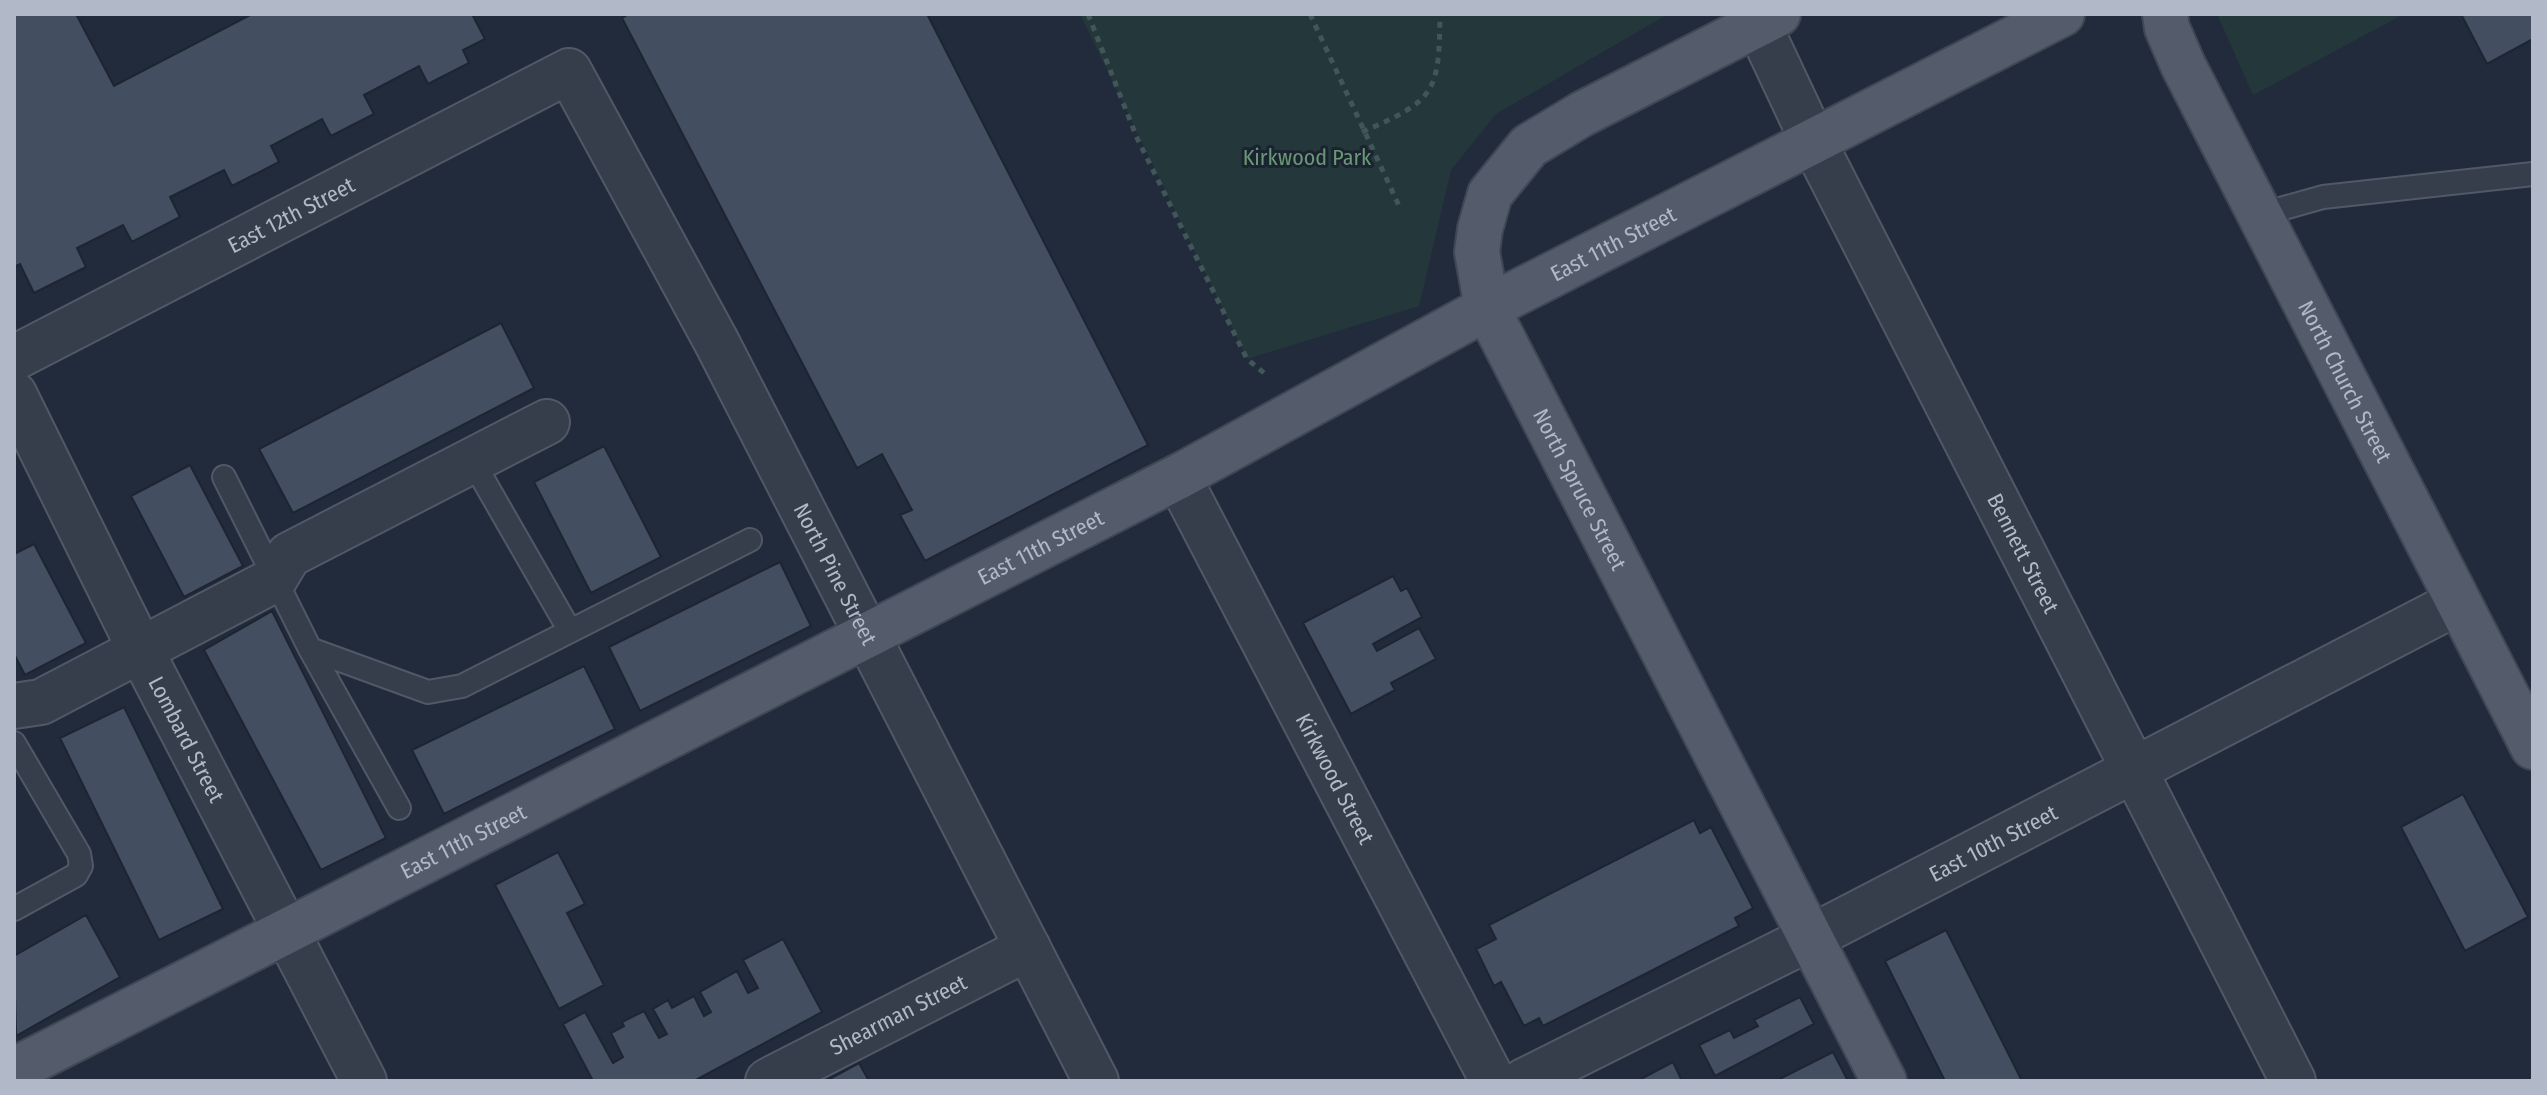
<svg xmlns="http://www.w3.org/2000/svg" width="2547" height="1095" viewBox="0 0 2547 1095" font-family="'Fira Sans Condensed',sans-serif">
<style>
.green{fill:#24383c}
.building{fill:#434e60;stroke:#1d2532;stroke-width:2}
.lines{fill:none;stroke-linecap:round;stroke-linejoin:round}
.service-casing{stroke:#515866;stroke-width:26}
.minor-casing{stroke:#515866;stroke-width:48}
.tertiary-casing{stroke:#515866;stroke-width:48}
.primary-casing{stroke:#3f4754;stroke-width:48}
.path{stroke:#425559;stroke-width:5;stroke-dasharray:6 6;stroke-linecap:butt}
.service{stroke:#363e4b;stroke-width:22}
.minor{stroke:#363e4b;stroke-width:44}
.tertiary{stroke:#363e4b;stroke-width:44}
.primary{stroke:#545c6b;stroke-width:44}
.labels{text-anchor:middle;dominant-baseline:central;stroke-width:6;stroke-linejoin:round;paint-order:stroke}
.park-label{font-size:22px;fill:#689875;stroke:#1b2330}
.street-label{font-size:22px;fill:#b1b8c7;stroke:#1b2330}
</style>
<rect width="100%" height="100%" fill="#222b3b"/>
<path class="green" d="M1080 14H1668L1496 114 1451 170 1419 306 1247 359Z
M2217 14H2404L2253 95Z"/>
<path class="building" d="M14 14H76L114 86 252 14H472L485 39 463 50 469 63 428 84 419 66 364 95 374 114 331 136 322 119 271 146 279 162 232 186 224 170 170 197 180 217 132 242 123 225 77 248 86 267 34 293 20 264 14 267Z
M629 14H927L1148 445 925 561 900 515 912 510 882 454 857 468 622 18Z
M2461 14H2533V39L2487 64Z
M501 323 534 388 293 513 259 449Z
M604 446 661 557 591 593 534 482Z
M190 465 243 566 184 597 131 496Z
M34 544 86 643 25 675 14 654V554Z
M780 562 811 626 640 711 609 647Z
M1393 576 1401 591 1407 588 1422 617 1373 644 1377 651 1419 628 1436 659 1391 683 1395 690 1351 714 1303 623Z
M272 611 386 838 321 870 204 650Z
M584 666 615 729 444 814 412 750Z
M124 707 223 909 159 940 60 738Z
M2463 794 2528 917 2465 951 2401 827Z
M1694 820 1700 833 1711 827 1753 908 1735 918 1739 926 1543 1026 1539 1018 1524 1026 1501 982 1494 986 1476 949 1496 939 1489 925Z
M558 852 585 904 567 913 604 985 559 1009 495 885Z
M86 915 120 977 16 1036 14 956Z
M1946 930 2022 1081H1945L1885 961Z
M783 939 822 1012 694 1081H593L563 1024 585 1012 613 1063 623 1057 611 1033 624 1026 622 1022 644 1011 659 1038 667 1034 653 1009 668 1000 672 1008 694 996 704 1016 711 1012 700 992 737 971 748 993 758 988 743 960Z
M1800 997 1814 1024 1715 1076 1699 1045 1730 1030 1734 1038 1758 1026 1754 1020Z
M1833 1052 1848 1081H1776Z
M1673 1062 1682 1081H1637Z
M859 1063 869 1081H826Z"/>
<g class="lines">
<defs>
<path id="service" d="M2259 215 2323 197 2533 174
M473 462 570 631
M224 477 310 649 399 808
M310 649 428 692 462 686 750 540
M14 743 79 854 81 866 76 875 14 909"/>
<g id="minor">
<path id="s1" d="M1758 24 1813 141 2293 1081"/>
<path id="s2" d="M14 358 569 71 716 341 1096 1081"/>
<path id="s3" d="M14 394 141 651 364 1081"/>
<path id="s4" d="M1178 477 1493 1081"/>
<path d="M14 706 41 702 274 580 289 555 547 422"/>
<path id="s5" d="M768 1081 1028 948"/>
</g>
<g id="tertiary">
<path id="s6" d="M1524 1081 1810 938 2458 602"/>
</g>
<g id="primary">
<path id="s7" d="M1778 14 1582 114 1529 146 1490 194 1480 229 1477 252 1487 308 1884 1081"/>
<path id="s8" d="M2165 14 2167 28 2183 65 2533 747"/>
<path id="s9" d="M14 1070 1178 477 1487 308 2062 14"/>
</g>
</defs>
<use href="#service" class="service-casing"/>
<use href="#minor" class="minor-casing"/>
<use href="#tertiary" class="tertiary-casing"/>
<use href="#primary" class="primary-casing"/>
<path class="path" d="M1088 14 1137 138 1247 359 1264 373
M1310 14 1401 210
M1362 132C1436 100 1439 93 1440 14"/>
<use href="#service" class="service"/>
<use href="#minor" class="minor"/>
<use href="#tertiary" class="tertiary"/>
<use href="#primary" class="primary"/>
</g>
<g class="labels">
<g class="park-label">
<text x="1307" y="157">Kirkwood Park</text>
</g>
<g class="street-label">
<text stroke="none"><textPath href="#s2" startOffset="312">East 12th Street</textPath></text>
<text stroke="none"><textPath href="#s9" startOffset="1800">East 11th Street</textPath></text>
<text stroke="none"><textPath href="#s8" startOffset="410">North Church Street</textPath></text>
<text stroke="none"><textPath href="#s7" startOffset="664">North Spruce Street</textPath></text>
<text stroke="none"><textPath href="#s9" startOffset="1152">East 11th Street</textPath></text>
<text stroke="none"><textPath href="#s1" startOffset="592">Bennett Street</textPath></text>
<text stroke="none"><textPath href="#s2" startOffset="1194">North Pine Street</textPath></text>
<text stroke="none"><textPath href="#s3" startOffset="386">Lombard Street</textPath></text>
<text stroke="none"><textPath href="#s4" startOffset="340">Kirkwood Street</textPath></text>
<text stroke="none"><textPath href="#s9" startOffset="504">East 11th Street</textPath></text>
<text stroke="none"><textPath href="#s6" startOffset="526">East 10th Street</textPath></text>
<text stroke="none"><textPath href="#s5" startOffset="146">Shearman Street</textPath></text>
</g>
</g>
<rect width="2547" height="1095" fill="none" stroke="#b1b8c7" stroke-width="32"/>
</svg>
